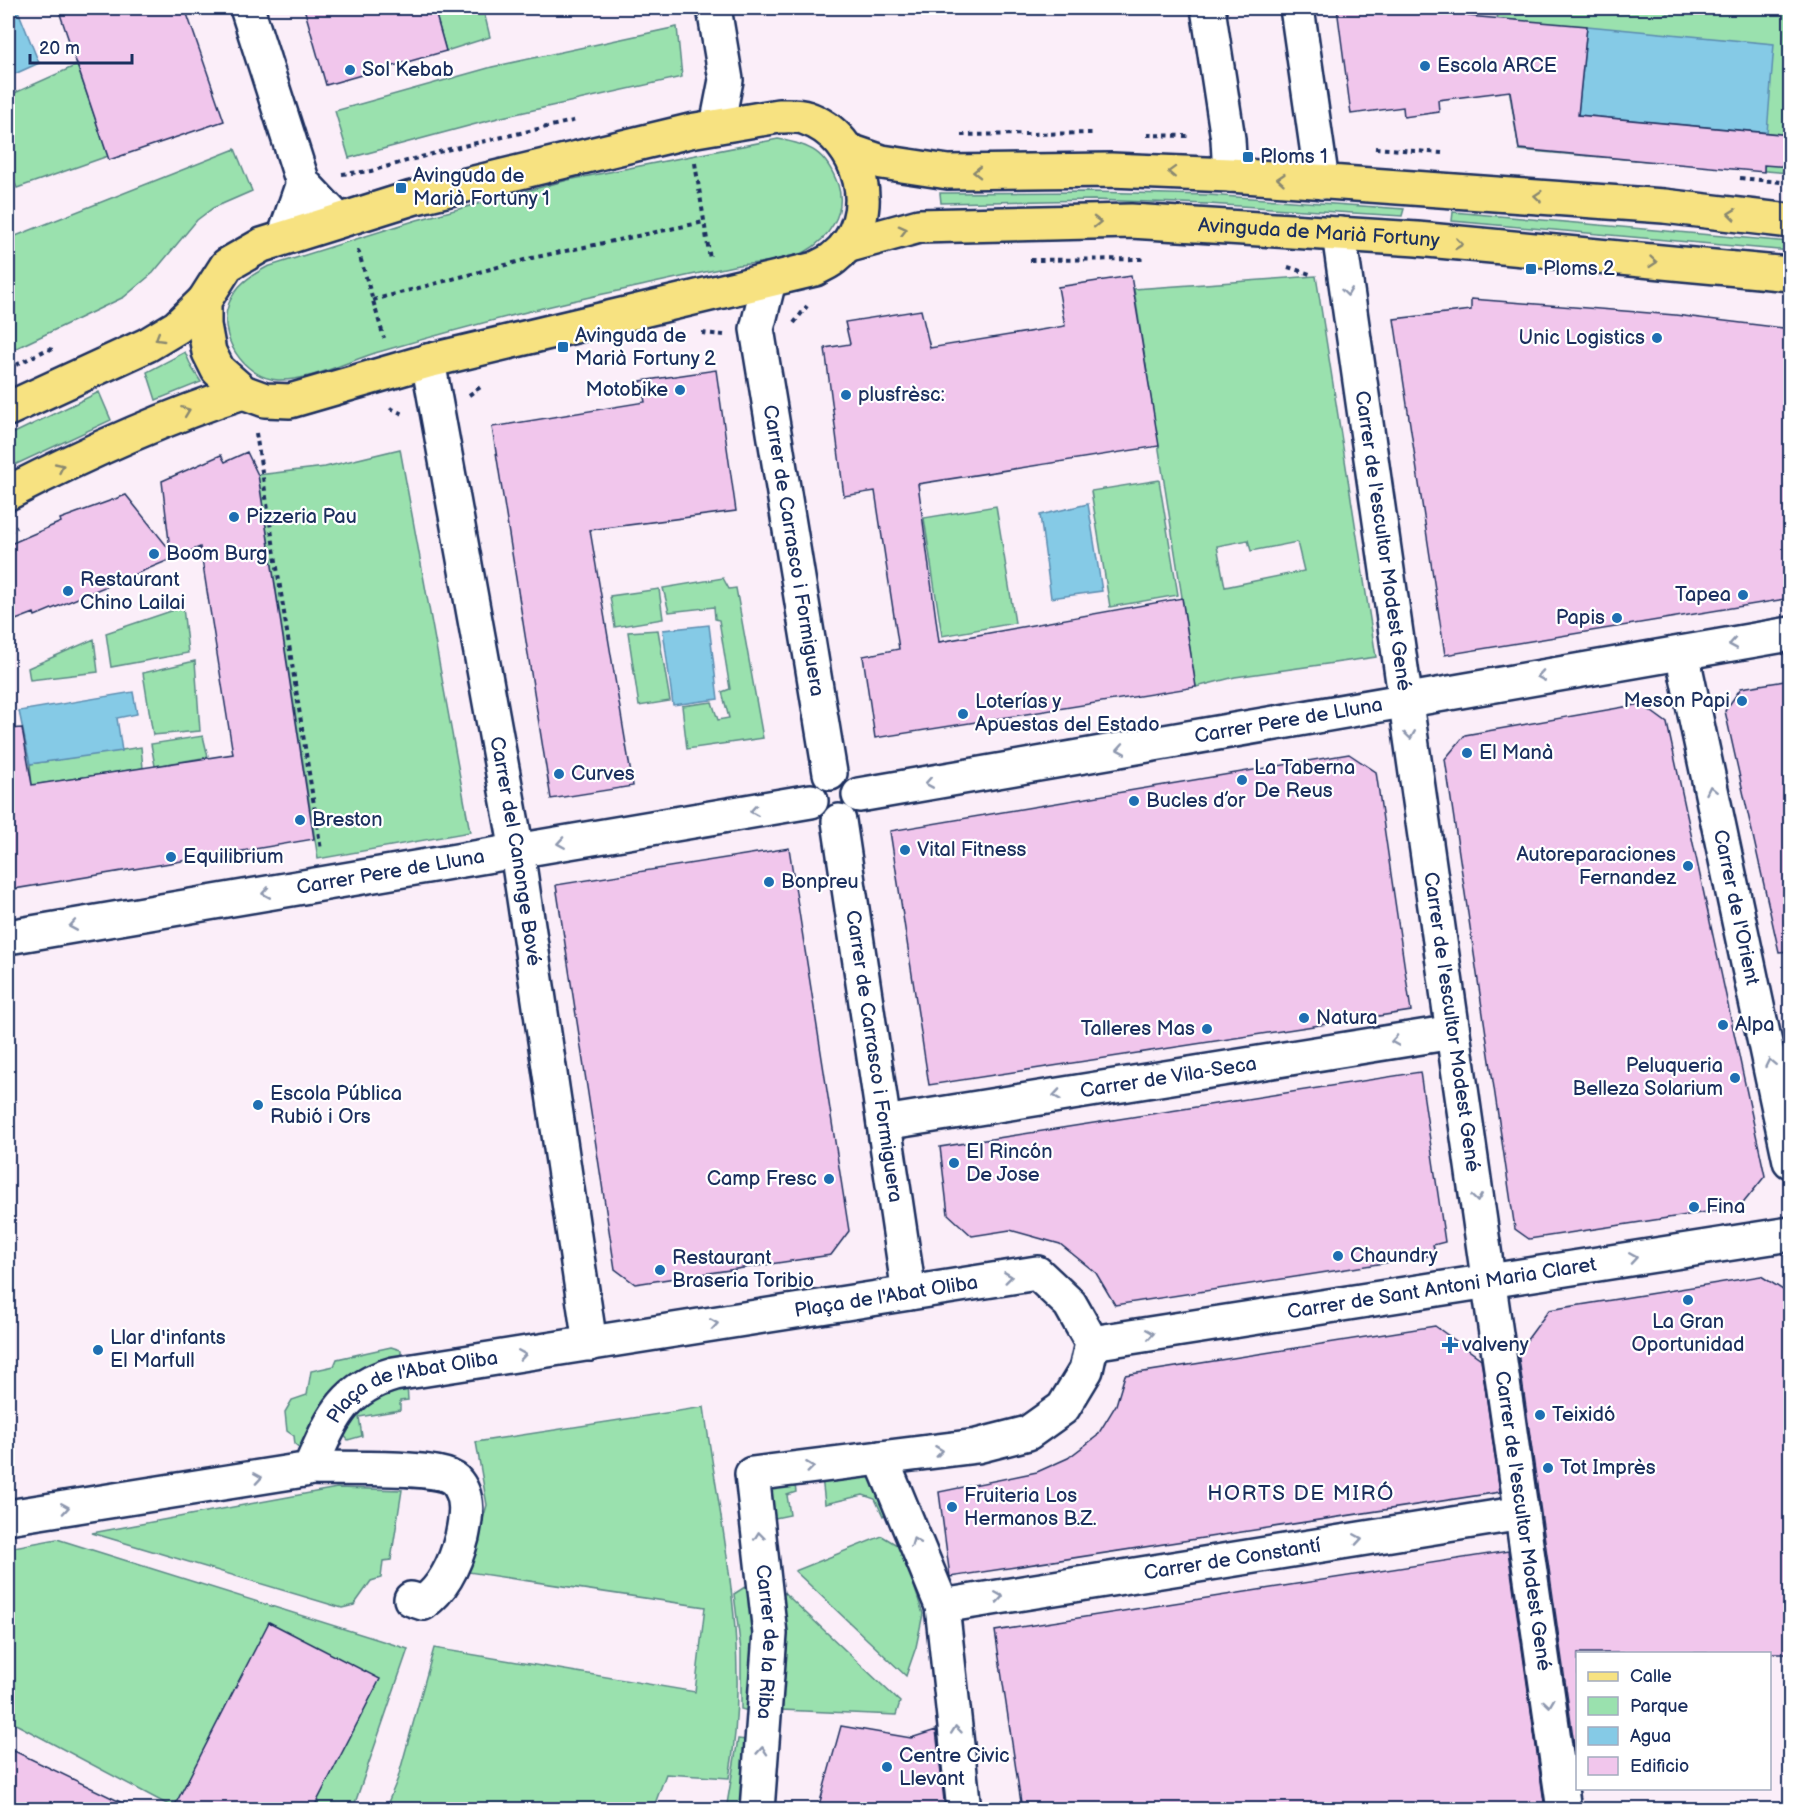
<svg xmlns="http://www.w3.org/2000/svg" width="1798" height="1817" viewBox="0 0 1798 1817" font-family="'Balsamiq Sans',sans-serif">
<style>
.green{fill:#9ae1ae;stroke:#5a8886;stroke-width:1.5;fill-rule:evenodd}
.water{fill:#85cae6;stroke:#5b8cb0;stroke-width:1.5}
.building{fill:#f1c6ec;stroke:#1b2f5e;stroke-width:1.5}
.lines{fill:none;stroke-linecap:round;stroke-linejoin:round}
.minor-casing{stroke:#1b2f5e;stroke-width:38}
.major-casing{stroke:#1b2f5e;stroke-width:38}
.path{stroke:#1b2f5e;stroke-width:4;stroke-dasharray:4.5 4.5;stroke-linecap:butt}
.minor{stroke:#fff;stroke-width:33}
.major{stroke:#f7e281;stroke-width:33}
.oneway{stroke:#898870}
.oneway2{stroke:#8d97ae}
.poi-dot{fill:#1f6fb2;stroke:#fff;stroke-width:2}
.labels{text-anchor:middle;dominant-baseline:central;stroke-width:4.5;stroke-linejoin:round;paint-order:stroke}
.poi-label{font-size:20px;fill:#1b2f5e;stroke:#fff;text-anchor:start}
.street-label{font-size:20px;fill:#1b2f5e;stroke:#fff}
.neighbourhood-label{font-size:21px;letter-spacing:1.5px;fill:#1b2f5e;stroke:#fff}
</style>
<rect width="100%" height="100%" fill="#fbeef9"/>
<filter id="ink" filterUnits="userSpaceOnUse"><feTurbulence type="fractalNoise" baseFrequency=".0167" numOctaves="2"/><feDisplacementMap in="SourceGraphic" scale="12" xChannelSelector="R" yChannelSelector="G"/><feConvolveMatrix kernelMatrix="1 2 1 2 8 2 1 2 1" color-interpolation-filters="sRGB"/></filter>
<g filter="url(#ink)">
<path class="green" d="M434 8H483L490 37 446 51Z
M1496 8H1666L1667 14 1699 8H1790V173L1519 150ZM1498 19 1767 133 1764 171 1520 149Z
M677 27 682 77 502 117 349 158 335 111 492 67Z
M77 65 108 156 17 188 8 167V96Z
M778 139C811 145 826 152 838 185 847 213 828 239 805 252 786 263 760 262 739 265 703 272 668 280 632 288 548 305 465 327 382 351 349 360 313 381 278 380 244 378 216 336 229 303 236 285 250 276 267 267L417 220 568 180Z
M235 149 252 191 213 208 197 220 153 273 124 297 8 352V239Z
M1091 192 1208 195 1404 209 1402 216 1208 204 1093 200 941 203 940 193Z
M1453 212 1790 242V251L1452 221Z
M1316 276 1376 657 1235 677 1196 687 1134 289ZM1248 540 1251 551 1297 542 1304 571 1225 587 1217 546Z
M185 352 192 368 201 382 156 400 147 372Z
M99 392 111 420 8 468V436Z
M400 449 470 832 318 859 258 475 325 467Z
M1159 480 1178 595 1110 607 1091 491Z
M996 506 1015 623 942 636 924 518Z
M723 578 729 589 736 588 763 738 687 749 682 706 712 702 718 720 729 718 722 692 730 689 719 620 715 619 714 607 669 612 663 588Z
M659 589 663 619 615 627 610 596Z
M183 607 188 653 111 667 106 633Z
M658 630 670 701 639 706 628 632Z
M94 639 98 672 30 680 28 668Z
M195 661 200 731 153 735 143 673Z
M203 736 208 757 155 766 151 744Z
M141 747 143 768 32 785 30 764Z
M391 1347 401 1350V1359C338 1372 333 1389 305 1443L300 1448 295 1444 294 1436 287 1431 285 1412 292 1400 307 1395 311 1371 334 1366 337 1359Z
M407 1384 408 1400 400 1401V1410L359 1417 362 1436 348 1440 342 1433 358 1405Z
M704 1407C721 1530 752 1654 729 1778L666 1774 653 1809 385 1810 398 1778 434 1648 695 1692 705 1607 468 1572 487 1505 476 1442Z
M872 1474 891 1511 883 1516 875 1499 863 1495 825 1504 822 1477Z
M794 1478 796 1492 787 1495 790 1515 765 1520 768 1490 776 1483Z
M337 1488 402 1490 391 1560 383 1561 381 1578 371 1581 354 1605 342 1608 92 1533Z
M882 1536 902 1548 923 1614 916 1647 906 1676 795 1571Z
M57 1539 408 1649 353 1809H176L8 1720V1548Z
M773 1582 900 1702 896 1715 781 1710V1636Z
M748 1585 753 1609 756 1713 741 1709V1651L734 1594Z
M738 1739 756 1741 745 1809 726 1810Z"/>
<path class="water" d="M8 8H17L39 63 8 77Z
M1587 26 1774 44 1767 133 1578 115Z
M1088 504 1102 591 1051 598 1040 515Z
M709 625 718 699 673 705 663 630Z
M133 692 137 714 117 718 122 751 30 764 19 711Z"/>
<path class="building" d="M58 8H185L224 121 109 160Z
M304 8H434L446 51 326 85Z
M1337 8H1467L1468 16 1587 26 1578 115 1791 135V167L1764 165V172L1519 149 1510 91 1438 100 1439 112 1404 117 1403 107 1351 114Z
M1131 276 1159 446 918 484 939 642 1182 598 1196 687 875 738 863 656 899 649 875 491 844 496 825 348 850 344 845 322 921 310 930 348 1065 326 1058 287Z
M1471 299 1675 315 1791 329V598L1445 655 1394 319 1471 310Z
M716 370 736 511 590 530 633 786 551 799 492 427 645 402 641 381Z
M247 452 258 475 314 839 8 890V729L22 728 32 785 233 754 200 547 35 616 34 613 8 623V545L61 522 60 519 126 495 170 550 162 481 221 455 225 462Z
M1791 680V951L1779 952 1725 711 1741 688Z
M1641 704 1667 723 1765 1176 1740 1207 1529 1239 1515 1229 1445 759 1465 735Z
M1349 754 1376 772 1411 1011 929 1085 890 831Z
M789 848 849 1231 831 1255 635 1284 615 1269 556 885Z
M1420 1072 1445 1242 1433 1245 1436 1255 1115 1305 1096 1273 1060 1244 1010 1230 972 1236 948 1214 940 1147Z
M1761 1276 1791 1295V1653H1578V1772L1518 1352 1549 1310Z
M1435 1326 1481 1359 1500 1492 950 1577 939 1492 1037 1472 1068 1458 1097 1436 1116 1405 1125 1375Z
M1508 1551 1545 1809H1022L995 1631Z
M269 1622 380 1679 313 1809H173Z
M841 1726 911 1738 936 1730 945 1809H818Z
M8 1748 135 1809H8Z"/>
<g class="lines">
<defs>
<g id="minor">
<path d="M247 8 303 183 338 220"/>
<path d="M714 8 726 80 717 126"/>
<path d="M1208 8 1228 139 1230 175"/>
<path d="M1297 8 1322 182"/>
<path id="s1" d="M1339 234 1564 1810"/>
<path d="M285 235 303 183"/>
<path id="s2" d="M769 281 757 329 830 773"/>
<path id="s3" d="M428 361 517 851 590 1344"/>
<path id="s4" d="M1682 653 1790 1161"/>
<path id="s5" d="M859 795 1790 634"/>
<path id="s6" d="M839 821 909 1293"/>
<path id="s7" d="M8 937 811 801"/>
<path id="s8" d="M884 1123 1453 1032"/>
<path id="s9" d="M1092 1343 1790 1234"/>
<path d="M881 1458 942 1606 964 1810"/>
<path d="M310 1468C336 1469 440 1465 455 1480 470 1496 466 1518 462 1537 456 1561 444 1588 423 1603L411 1599"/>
<path id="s10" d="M8 1517 304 1470 310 1468C331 1422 341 1389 394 1374L1037 1273 1070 1304 1092 1343 1086 1370 1063 1408 1028 1433 977 1446 752 1474 770 1634 757 1810"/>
<path id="s11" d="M942 1606 1522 1513"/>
</g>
<g id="major">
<path d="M779 116C787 116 798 115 806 118 862 137 884 218 835 257 830 262 822 265 815 269L428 361 290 401 265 400 243 392 218 370 209 352 204 325V301L227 265 262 245 412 198 690 131Z"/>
<path d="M847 150 882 162 948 172 1111 170 1230 175 1664 206 1790 221"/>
<path id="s12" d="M846 246 919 226 1131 221 1417 239 1790 274"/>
<path d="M8 409 147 345 177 327 204 301"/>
<path d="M8 493C84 454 162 418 243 392"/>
</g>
</defs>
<use href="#minor" class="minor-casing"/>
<use href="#major" class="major-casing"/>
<path class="path" d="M961 135 1095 133
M1147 135 1188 136
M1375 148 1442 153
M695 163 710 259
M342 174 371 171 446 150 577 120
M1740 178 1790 183
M358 250 384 338
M1030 260 1146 259
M1288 267 1310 274
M373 300 532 258 704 222
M794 323 807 306
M702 333 724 335
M8 369 48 349 53 350
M469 395 482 386
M390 408 405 415
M256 433 321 850
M8 532 17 527"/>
<use href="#minor" class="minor"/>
<use href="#major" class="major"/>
</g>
<defs><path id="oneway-chevron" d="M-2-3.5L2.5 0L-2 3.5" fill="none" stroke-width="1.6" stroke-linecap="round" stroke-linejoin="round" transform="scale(1.5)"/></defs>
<g class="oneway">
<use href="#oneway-chevron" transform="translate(977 172) rotate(179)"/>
<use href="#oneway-chevron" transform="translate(1172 172) rotate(-178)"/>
<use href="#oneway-chevron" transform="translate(1281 179) rotate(-175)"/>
<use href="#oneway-chevron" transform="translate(1538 196) rotate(-175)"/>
<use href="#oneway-chevron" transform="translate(1732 214) rotate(-173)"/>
<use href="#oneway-chevron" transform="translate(1097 222) rotate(-1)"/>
<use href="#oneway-chevron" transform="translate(903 230) rotate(-14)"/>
<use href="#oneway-chevron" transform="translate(1459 244) rotate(6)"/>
<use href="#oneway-chevron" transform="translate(1653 262) rotate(5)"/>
<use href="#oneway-chevron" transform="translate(159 338) rotate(149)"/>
<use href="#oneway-chevron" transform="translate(186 411) rotate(-21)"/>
<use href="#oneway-chevron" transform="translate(60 467) rotate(-25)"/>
</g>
<g class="oneway2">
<use href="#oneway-chevron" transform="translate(1347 292) rotate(82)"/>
<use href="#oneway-chevron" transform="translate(1733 644) rotate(170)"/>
<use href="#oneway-chevron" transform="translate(1541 676) rotate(171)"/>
<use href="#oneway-chevron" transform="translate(1410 735) rotate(82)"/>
<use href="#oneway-chevron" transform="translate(1121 749) rotate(170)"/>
<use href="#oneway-chevron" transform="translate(929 783) rotate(170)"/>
<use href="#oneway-chevron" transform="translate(1711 790) rotate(-102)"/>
<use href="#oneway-chevron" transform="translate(754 811) rotate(171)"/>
<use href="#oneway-chevron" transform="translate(561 843) rotate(171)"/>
<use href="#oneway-chevron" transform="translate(266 893) rotate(170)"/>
<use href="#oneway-chevron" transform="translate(73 926) rotate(170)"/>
<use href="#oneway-chevron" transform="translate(1395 1041) rotate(171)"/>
<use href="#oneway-chevron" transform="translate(1770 1063) rotate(-102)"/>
<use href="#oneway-chevron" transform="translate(1057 1095) rotate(171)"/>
<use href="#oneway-chevron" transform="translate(1477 1198) rotate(82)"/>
<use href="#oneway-chevron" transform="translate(1633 1258) rotate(-9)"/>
<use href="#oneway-chevron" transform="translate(1008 1277) rotate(-7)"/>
<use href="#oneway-chevron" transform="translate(714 1324) rotate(-9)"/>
<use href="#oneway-chevron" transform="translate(1150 1334) rotate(-9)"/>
<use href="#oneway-chevron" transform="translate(522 1355) rotate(-9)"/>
<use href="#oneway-chevron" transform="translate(939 1451) rotate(-7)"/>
<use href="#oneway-chevron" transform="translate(810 1467) rotate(-7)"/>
<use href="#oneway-chevron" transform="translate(258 1478) rotate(-9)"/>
<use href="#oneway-chevron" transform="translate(65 1508) rotate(-9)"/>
<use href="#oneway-chevron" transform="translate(759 1536) rotate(-96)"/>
<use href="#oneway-chevron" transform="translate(1358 1539) rotate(-9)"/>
<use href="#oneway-chevron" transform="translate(915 1542) rotate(-112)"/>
<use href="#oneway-chevron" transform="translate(999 1597) rotate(-9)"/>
<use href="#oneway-chevron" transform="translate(1549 1703) rotate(82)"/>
<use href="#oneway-chevron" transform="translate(956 1730) rotate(-96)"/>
<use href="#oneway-chevron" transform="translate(762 1751) rotate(-86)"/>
</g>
</g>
<g class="poi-dot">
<circle cx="1425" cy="66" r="6"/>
<circle cx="350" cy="70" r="6"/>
<rect x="1242" y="151" width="12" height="12" rx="3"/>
<rect x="395" y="182" width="12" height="12" rx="3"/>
<rect x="1525" y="263" width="12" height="12" rx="3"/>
<circle cx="1657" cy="338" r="6"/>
<rect x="557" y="341" width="12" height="12" rx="3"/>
<circle cx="680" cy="390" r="6"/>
<circle cx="846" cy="395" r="6"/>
<circle cx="234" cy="517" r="6"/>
<circle cx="154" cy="554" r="6"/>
<circle cx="68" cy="591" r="6"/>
<circle cx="1743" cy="595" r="6"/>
<circle cx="1617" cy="618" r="6"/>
<circle cx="1742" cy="701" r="6"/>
<circle cx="963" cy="714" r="6"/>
<circle cx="1467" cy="753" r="6"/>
<circle cx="559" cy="774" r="6"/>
<circle cx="1242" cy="780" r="6"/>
<circle cx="1134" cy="801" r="6"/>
<circle cx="300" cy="820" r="6"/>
<circle cx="905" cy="850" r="6"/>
<circle cx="171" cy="857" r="6"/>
<circle cx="1688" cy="866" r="6"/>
<circle cx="769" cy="882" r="6"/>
<circle cx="1304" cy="1018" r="6"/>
<circle cx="1723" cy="1025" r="6"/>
<circle cx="1207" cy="1029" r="6"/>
<circle cx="1735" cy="1078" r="6"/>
<circle cx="258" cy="1105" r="6"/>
<circle cx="954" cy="1163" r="6"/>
<circle cx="829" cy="1179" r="6"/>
<circle cx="1694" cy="1207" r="6"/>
<circle cx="1338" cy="1256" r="6"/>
<circle cx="660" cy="1270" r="6"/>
<circle cx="1688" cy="1300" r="6"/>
<path d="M1447 1336h6v6h6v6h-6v6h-6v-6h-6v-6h6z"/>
<circle cx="98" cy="1350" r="6"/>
<circle cx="1540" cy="1415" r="6"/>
<circle cx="1548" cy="1468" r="6"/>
<circle cx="952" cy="1507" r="6"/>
<circle cx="887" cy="1767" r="6"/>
</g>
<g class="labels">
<g class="poi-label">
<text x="1437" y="66">Escola ARCE</text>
<text x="362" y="70">Sol Kebab</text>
<text x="1260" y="157">Ploms 1</text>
<text x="413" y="176">Avinguda de<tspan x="413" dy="23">Marià Fortuny 1</tspan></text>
<text x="1543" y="269">Ploms 2</text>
<text x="575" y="336">Avinguda de<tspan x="575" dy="23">Marià Fortuny 2</tspan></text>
<text x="1645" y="338" text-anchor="end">Unic Logistics</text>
<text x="668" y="390" text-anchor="end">Motobike</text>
<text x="858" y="395">plusfrèsc:</text>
<text x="246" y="517">Pizzeria Pau</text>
<text x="166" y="554">Boom Burg</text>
<text x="80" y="580">Restaurant<tspan x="80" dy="23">Chino Lailai</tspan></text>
<text x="1731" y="595" text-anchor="end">Tapea</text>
<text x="1605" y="618" text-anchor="end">Papis</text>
<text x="1730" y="701" text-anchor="end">Meson Papi</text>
<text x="975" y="702">Loterías y<tspan x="975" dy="23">Apuestas del Estado</tspan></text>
<text x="1479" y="753">El Manà</text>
<text x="1254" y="768">La Taberna<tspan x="1254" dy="23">De Reus</tspan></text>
<text x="571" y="774">Curves</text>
<text x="1146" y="801">Bucles d’or</text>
<text x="312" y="820">Breston</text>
<text x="917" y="850">Vital Fitness</text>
<text x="1676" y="855" text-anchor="end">Autoreparaciones<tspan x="1676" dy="23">Fernandez</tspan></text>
<text x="183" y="857">Equilibrium</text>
<text x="781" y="882">Bonpreu</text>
<text x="1316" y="1018">Natura</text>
<text x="1735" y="1025">Alpa</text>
<text x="1195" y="1029" text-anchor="end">Talleres Mas</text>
<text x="1723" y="1066" text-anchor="end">Peluqueria<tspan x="1723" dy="23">Belleza Solarium</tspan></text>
<text x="270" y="1094">Escola Pública<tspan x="270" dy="23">Rubió i Ors</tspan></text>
<text x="966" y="1152">El Rincón<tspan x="966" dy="23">De Jose</tspan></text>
<text x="817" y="1179" text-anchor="end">Camp Fresc</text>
<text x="1706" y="1207">Fina</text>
<text x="1350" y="1256">Chaundry</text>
<text x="672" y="1258">Restaurant<tspan x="672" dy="23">Braseria Toribio</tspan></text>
<text x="1688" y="1322" text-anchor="middle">La Gran<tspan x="1688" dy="23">Oportunidad</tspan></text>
<text x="110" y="1338">Llar d'infants<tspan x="110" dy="23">El Marfull</tspan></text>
<text x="1462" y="1345">valveny</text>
<text x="1552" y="1415">Teixidó</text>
<text x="1560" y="1468">Tot Imprès</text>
<text x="964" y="1496">Fruiteria Los<tspan x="964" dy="23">Hermanos B.Z.</tspan></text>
<text x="899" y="1756">Centre Civic<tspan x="899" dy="23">Llevant</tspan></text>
</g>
<g class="street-label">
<text stroke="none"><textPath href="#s12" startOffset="476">Avinguda de Marià Fortuny</textPath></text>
<text stroke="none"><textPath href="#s1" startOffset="310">Carrer de l'escultor Modest Gené</textPath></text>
<text stroke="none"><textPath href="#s2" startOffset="274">Carrer de Carrasco i Formiguera</textPath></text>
<text stroke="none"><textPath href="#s5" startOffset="436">Carrer Pere de Lluna</textPath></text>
<text stroke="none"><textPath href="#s3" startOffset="498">Carrer del Canonge Bové</textPath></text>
<text stroke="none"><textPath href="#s7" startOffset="388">Carrer Pere de Lluna</textPath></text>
<text stroke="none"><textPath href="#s4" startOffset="260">Carrer de l'Orient</textPath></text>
<text stroke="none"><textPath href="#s1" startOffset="796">Carrer de l'escultor Modest Gené</textPath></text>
<text stroke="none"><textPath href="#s6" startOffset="238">Carrer de Carrasco i Formiguera</textPath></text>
<text stroke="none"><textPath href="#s8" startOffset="288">Carrer de Vila-Seca</textPath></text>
<text stroke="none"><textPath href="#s9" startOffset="354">Carrer de Sant Antoni Maria Claret</textPath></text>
<text stroke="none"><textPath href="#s10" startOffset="936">Plaça de l'Abat Oliba</textPath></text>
<text stroke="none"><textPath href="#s10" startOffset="450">Plaça de l'Abat Oliba</textPath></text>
<text stroke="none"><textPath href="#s1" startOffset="1300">Carrer de l'escultor Modest Gené</textPath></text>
<text stroke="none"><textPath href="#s11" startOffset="294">Carrer de Constantí</textPath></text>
<text stroke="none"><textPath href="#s10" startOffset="1742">Carrer de la Riba</textPath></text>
</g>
<g class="neighbourhood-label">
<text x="1301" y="1493">HORTS DE MIRÓ</text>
</g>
</g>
<rect width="1798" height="1817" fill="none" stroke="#fff" stroke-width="30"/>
<rect x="15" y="15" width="1768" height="1787" fill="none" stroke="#1b2f5e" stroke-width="2" filter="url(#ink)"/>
<rect x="1576" y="1652" width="195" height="138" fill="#ffffff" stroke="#a4acbf" stroke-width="1.5"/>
<rect x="1588" y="1672" width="30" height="9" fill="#f7e281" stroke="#a4acbf" stroke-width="1.5"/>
<text x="1630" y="1682" font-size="18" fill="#1b2f5e">Calle</text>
<rect x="1588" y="1697" width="30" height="18" fill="#9ae1ae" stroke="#a4acbf" stroke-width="1.5"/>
<text x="1630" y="1712" font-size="18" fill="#1b2f5e">Parque</text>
<rect x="1588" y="1727" width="30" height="18" fill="#85cae6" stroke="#a4acbf" stroke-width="1.5"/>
<text x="1630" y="1742" font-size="18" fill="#1b2f5e">Agua</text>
<rect x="1588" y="1757" width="30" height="18" fill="#f1c6ec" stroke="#a4acbf" stroke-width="1.5"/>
<text x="1630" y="1772" font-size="18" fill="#1b2f5e">Edificio</text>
<path d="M30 54v9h102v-9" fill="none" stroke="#1b2f5e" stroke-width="3"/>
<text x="39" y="54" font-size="18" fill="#1b2f5e" stroke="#ffffff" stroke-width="4.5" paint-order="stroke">20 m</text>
</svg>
